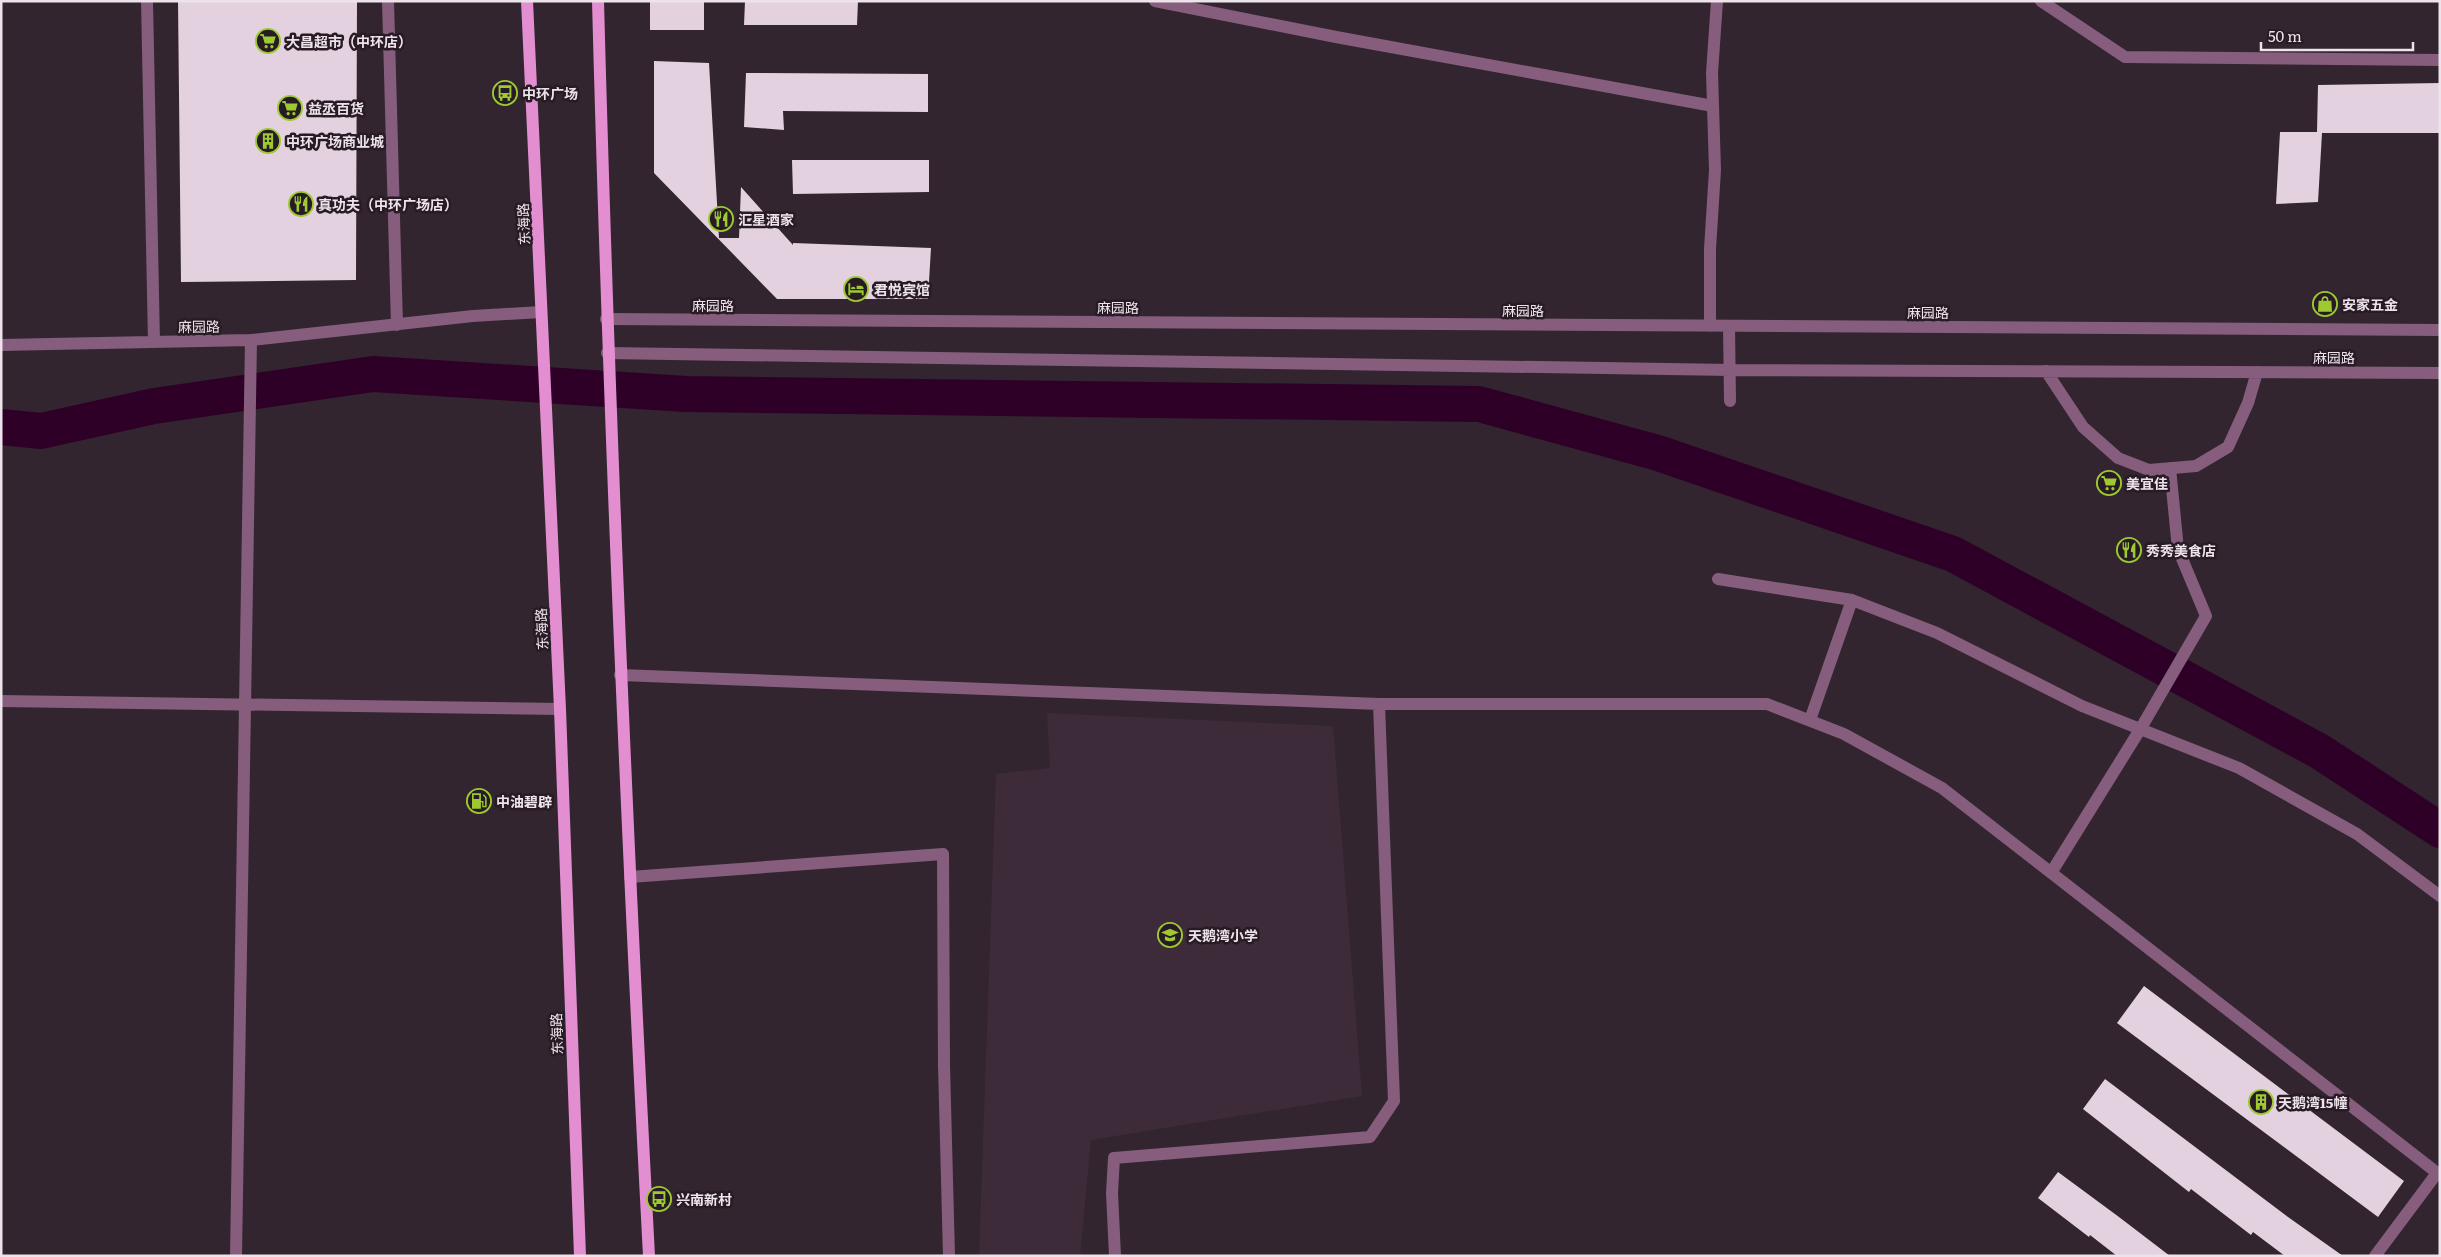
<svg xmlns="http://www.w3.org/2000/svg" width="2441" height="1257" viewBox="0 0 2441 1257" font-family="Literata,'Noto Sans SC',serif">
<style>
.built{fill:#3e2b39}
.lines{fill:none;stroke-linecap:round;stroke-linejoin:round}
.river{stroke:#2e0027;stroke-width:36}
.building{fill:#e4d1df}
.minor{stroke:#865d7d;stroke-width:12}
.major{stroke:#e38ed0;stroke-width:12}
.labels{text-anchor:middle;dominant-baseline:central;stroke-width:5;stroke-linejoin:round;paint-order:stroke}
.poi-label{font-size:14px;font-weight:bold;fill:#ede4eb;stroke:#281b25;text-anchor:start}
.street-label{font-size:14px;fill:#ede4eb;stroke:#281b25}
</style>
<rect width="100%" height="100%" fill="#32252f"/>
<path class="built" d="M1047 713 1333 726 1362 1096 1091 1140 1080 1256H979L996 774 1050 768Z"/>
<g class="lines">
<path class="river" d="M1 427 41 431 154 406 373 374 686 394 1479 404 1658 453 1953 554 2319 751 2440 830"/>
</g>
<path class="building" d="M178 1H357L356 280 181 282Z
M650 1H704V30H650Z
M745 1H858L857 25H744Z
M654 61 709 63 719 238H739L741 187 793 245V243L931 248 928 299H777L654 173Z
M746 73 928 74V112L783 111 784 130 744 127Z
M2440 83V133H2322L2318 202 2276 204 2280 132H2317L2318 85Z
M792 160H929V192L793 194Z
M2144 986 2404 1181 2378 1217 2117 1023Z
M2105 1079 2288 1217 2343 1256H2285L2253 1232 2251 1235 2191 1189 2189 1192 2083 1109Z
M2058 1172 2119 1217 2170 1256H2117L2090 1235 2089 1237 2038 1198Z"/>
<g class="lines">
<path class="minor" d="M147 1 154 342
M388 1 397 325
M1155 1 1336 37 1713 106
M2041 1 2125 57 2440 60
M606 319 2440 330
M1710 326V249L1715 170 1712 73 1717 1
M1729 326 1730 401
M1 345 251 340 473 316 541 312
M607 353 1731 370 2440 373
M2046 371 2083 427 2118 458 2149 470 2196 466 2228 447 2248 403 2257 372
M1718 579 1852 600 1937 633 2082 706 2239 768 2357 834 2440 896
M620 675 1379 704H1767L1844 734 1942 788 2440 1175
M1 701 560 709
M1810 720 1852 600
M2051 873 2141 728 2206 616 2178 549 2170 468
M630 877 943 854 944 1065 949 1256
M236 1256 251 340
M1115 1256 1112 1193 1114 1158 1370 1137 1394 1101 1379 704
M2375 1256 2437 1173"/>
<path class="major" d="M527 1 560 709 580 1256
M598 1C609 420 627 838 649 1256"/>
</g>
<defs>
<symbol id="supermarket-ring" viewBox="-11 -11 22 22"><circle r="9.5" fill="#281b25" stroke="#9dca30" stroke-width="1.5"/><path d="M-6-5.5h2.5l.6 2H6L4.5 2H-2.5L-4.4-4H-6ZM-1.5 3.2a1.3 1.3 0 1 0 .1 0ZM3 3.2a1.3 1.3 0 1 0 .1 0Z" fill="#9dca30"/></symbol>
<symbol id="bus-ring" viewBox="-11 -11 22 22"><circle r="9.5" fill="#281b25" stroke="#9dca30" stroke-width="1.5"/><path d="M-5-6H5V4H4V6H2V4H-2V6H-4V4H-5ZM-3.5-4V0h7V-4ZM-3.5 1.2v1.5H-2V1.2ZM2 1.2v1.5H3.5V1.2Z" fill="#9dca30"/></symbol>
<symbol id="building-ring" viewBox="-11 -11 22 22"><circle r="9.5" fill="#281b25" stroke="#9dca30" stroke-width="1.5"/><path d="M-4-6H4V6H1V3H-1V6H-4ZM-2.5-4.3h1.7v1.8h-1.7ZM.8-4.3h1.7v1.8H.8ZM-2.5-1h1.7V.8h-1.7ZM.8-1h1.7V.8H.8Z" fill="#9dca30"/></symbol>
<symbol id="restaurant-ring" viewBox="-11 -11 22 22"><circle r="9.5" fill="#281b25" stroke="#9dca30" stroke-width="1.5"/><path d="M-5-6h1v4h1v-4h1v4h1v-4h1v5L-1.5 .5V6h-2V.5L-5-1ZM5-6V6H3V1.5H1.5Q1.5-4 5-6Z" fill="#9dca30"/></symbol>
<symbol id="hotel-ring" viewBox="-11 -11 22 22"><circle r="9.5" fill="#281b25" stroke="#9dca30" stroke-width="1.5"/><path d="M-6-4.5h1.5V1H6V5H4.5V3h-9V5H-6ZM-4 0a1.8 1.8 0 1 1 3.6 0ZM.5 0V-2.5h3Q6-2.5 6 0Z" fill="#9dca30"/></symbol>
<symbol id="shop-ring" viewBox="-11 -11 22 22"><circle r="9.5" fill="#281b25" stroke="#9dca30" stroke-width="1.5"/><path d="M-5-2.5h2.3a2.7 3.5 0 0 1 5.4 0H5L5.5 6h-11ZM-1.5-2.5h3a1.5 2.3 0 0 0-3 0Z" fill="#9dca30"/></symbol>
<symbol id="fuel-ring" viewBox="-11 -11 22 22"><circle r="9.5" fill="#281b25" stroke="#9dca30" stroke-width="1.5"/><path d="M-5.5-6h7V0h2V4h1.3V-2.5L3-4.5l.8-.8L6-3V5H2.5V1h-1V6h-7ZM-4.2-4.7v3.2H.2V-4.7Z" fill="#9dca30"/></symbol>
<symbol id="school-ring" viewBox="-11 -11 22 22"><circle r="9.5" fill="#281b25" stroke="#9dca30" stroke-width="1.5"/><path d="M0-5L7-2L0 1L-7-2ZM-4 1L0 2.5L4 1V4Q0 6-4 4Z" fill="#9dca30"/></symbol>
</defs>
<g fill-rule="evenodd">
<use href="#supermarket-ring" x="254" y="27" width="28" height="28"/>
<use href="#bus-ring" x="491" y="79" width="28" height="28"/>
<use href="#supermarket-ring" x="276" y="94" width="28" height="28"/>
<use href="#building-ring" x="254" y="127" width="28" height="28"/>
<use href="#restaurant-ring" x="287" y="190" width="28" height="28"/>
<use href="#restaurant-ring" x="707" y="205" width="28" height="28"/>
<use href="#hotel-ring" x="842" y="275" width="28" height="28"/>
<use href="#shop-ring" x="2311" y="290" width="28" height="28"/>
<use href="#supermarket-ring" x="2095" y="469" width="28" height="28"/>
<use href="#restaurant-ring" x="2115" y="536" width="28" height="28"/>
<use href="#fuel-ring" x="465" y="787" width="28" height="28"/>
<use href="#school-ring" x="1156" y="921" width="28" height="28"/>
<use href="#building-ring" x="2247" y="1088" width="28" height="28"/>
<use href="#bus-ring" x="645" y="1185" width="28" height="28"/>
</g>
<g class="labels">
<g class="poi-label">
<text x="286" y="41">大昌超市（中环店）</text>
<text x="522" y="93">中环广场</text>
<text x="308" y="108">益丞百货</text>
<text x="286" y="141">中环广场商业城</text>
<text x="318" y="204">真功夫（中环广场店）</text>
<text x="738" y="219">汇星酒家</text>
<text x="874" y="289">君悦宾馆</text>
<text x="2342" y="304">安家五金</text>
<text x="2126" y="483">美宜佳</text>
<text x="2146" y="550">秀秀美食店</text>
<text x="496" y="801">中油碧辟</text>
<text x="1188" y="935">天鹅湾小学</text>
<text x="2278" y="1102">天鹅湾15幢</text>
<text x="676" y="1199">兴南新村</text>
</g>
<g class="street-label">
<text transform="translate(523 224) rotate(-93)">东海路</text>
<text x="713" y="305">麻园路</text>
<text x="1118" y="307">麻园路</text>
<text x="1523" y="310">麻园路</text>
<text x="1928" y="312">麻园路</text>
<text transform="translate(199 326) rotate(-1)">麻园路</text>
<text x="2334" y="357">麻园路</text>
<text transform="translate(541 629) rotate(-93)">东海路</text>
<text transform="translate(556 1034) rotate(-92)">东海路</text>
</g>
</g>
<rect width="2441" height="1257" fill="none" stroke="#ede4eb" stroke-width="5"/>
<path d="M2261 42v8h152v-8" fill="none" stroke="#ede4eb" stroke-width="2.5"/>
<text x="2268" y="42" font-size="15" fill="#ede4eb" stroke="#281b25" stroke-width="4" paint-order="stroke">50 m</text>
</svg>
